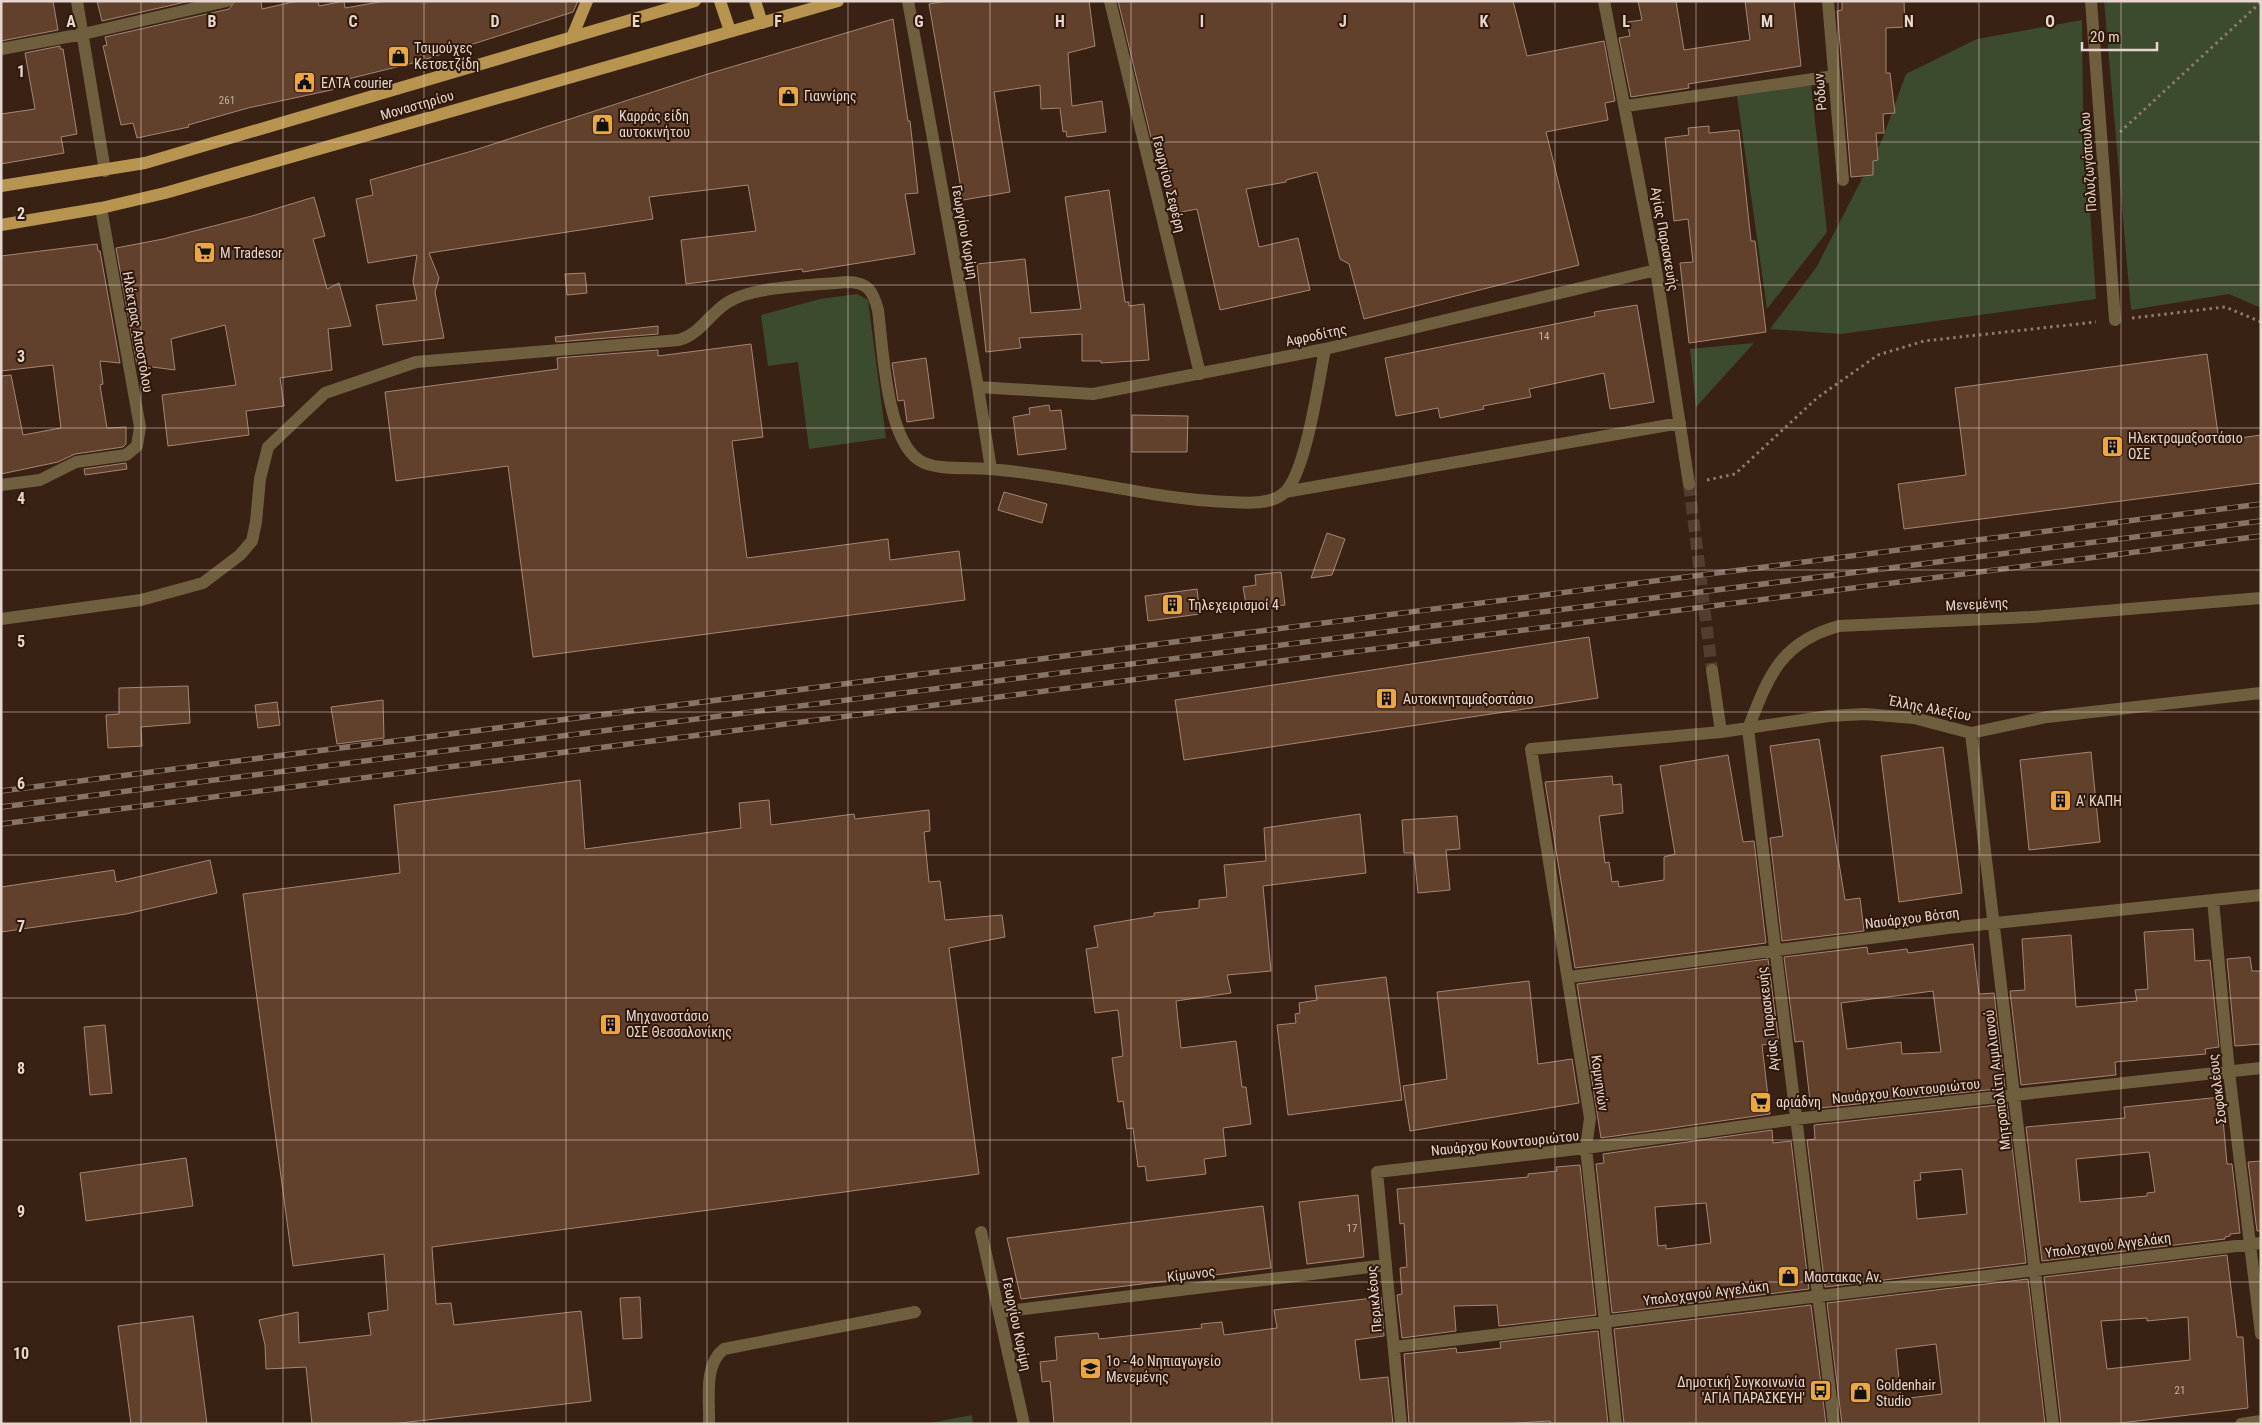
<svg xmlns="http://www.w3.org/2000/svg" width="2262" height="1425" viewBox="0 0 2262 1425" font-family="'Roboto Condensed',sans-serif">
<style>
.green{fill:#3c4b2e}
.building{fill:#62412c;stroke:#a38674;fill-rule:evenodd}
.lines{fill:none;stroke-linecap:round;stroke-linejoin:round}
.minor-tunnel{stroke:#533c30;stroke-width:12;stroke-dasharray:12 6;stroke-linecap:butt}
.path{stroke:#8f7b70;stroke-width:3;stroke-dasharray:2.5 4;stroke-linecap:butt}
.minor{stroke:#6f5f3e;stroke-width:12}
.major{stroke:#b7954e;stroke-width:12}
.rail-casing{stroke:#877368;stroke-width:5.5}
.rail{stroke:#2f180a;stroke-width:4;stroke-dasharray:11;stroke-linecap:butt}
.grid{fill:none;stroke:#e6d6cd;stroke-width:1;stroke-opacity:0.55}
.labels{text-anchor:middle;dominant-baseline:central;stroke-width:4;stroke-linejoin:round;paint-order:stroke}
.number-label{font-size:11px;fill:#c5b1a5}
.poi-label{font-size:14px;fill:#e6d6cd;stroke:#2f180a;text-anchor:start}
.street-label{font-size:14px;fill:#e6d6cd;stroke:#2f180a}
.grid-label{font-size:16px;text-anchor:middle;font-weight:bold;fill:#e6d6cd;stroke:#2f180a;stroke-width:4;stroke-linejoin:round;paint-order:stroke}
</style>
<rect width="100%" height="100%" fill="#392114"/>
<path class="green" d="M2104 1H2261V308L2229 294 2131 310Z
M2082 20 2083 106 2096 299 1841 334 1770 329 1816 268 1882 140 1906 74 1977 39Z
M1811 84 1827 232 1767 309 1737 96Z
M857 294 868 300 886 438 809 449 798 362 768 366 761 315 820 299Z
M1754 343 1696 407 1690 349Z
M972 1415 973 1424H925Z"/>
<path class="building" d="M1 1H53L58 30 1 41Z
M97 1H190L102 21Z
M235 1H261L262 9 297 1H318L319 6 344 1 345 8 385 1H578L573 12 417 62 348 79 349 84 336 89 248 108 188 125 189 127 137 138 133 123 121 125 103 46 107 45 105 37 229 9Z
M946 1H1089L1095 46 1068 53 1072 106 1102 101 1106 132 1067 137 1066 131 1063 132 1060 108 1041 109 1040 85 994 92 1010 192 963 200 929 4Z
M1118 1H1513L1527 56 1604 41 1615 101 1605 103 1608 120 1546 132 1579 265 1364 319 1349 264 1340 259 1317 172 1286 180V182L1246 189 1259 247 1298 238 1310 290 1220 310 1197 209 1171 214 1158 145 1153 146Z
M1638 1H1676L1684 50 1750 40 1745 1H1794L1801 66 1688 84 1689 88 1631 97 1619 38 1630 36 1627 22 1642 20Z
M1842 1H1904L1905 27 1886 28V73H1890L1895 113 1883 114 1884 133H1876L1878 160 1873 161V175L1851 177 1838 20 1837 11 1842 10Z
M893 19 908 121H910L918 193 905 194 915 254 803 272 802 269 686 284 681 240 756 231 748 185 649 197 653 219 429 253 439 278 435 292 444 338 383 345 376 305 417 300 413 281 417 255 368 263 356 199 373 195 370 180 472 151 711 73Z
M60 46V49H63L77 134 61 137 64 153 1 164V114L35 109 25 53Z
M1709 126V133L1739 130 1751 241H1755L1766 332 1689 343 1680 263 1693 262 1688 219 1674 221 1665 138 1689 135 1688 128Z
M1109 190 1125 302H1129V306L1144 304 1149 360 1101 363V361H1082V334L1019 338 1021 348 986 352 977 264 1025 259 1031 313 1081 309 1065 197Z
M314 197 325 236 313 239 327 289 339 283 351 326 328 329 332 370 280 378 284 406 246 411 249 435 168 446 162 395 236 385 225 325 171 339 175 370 137 365 116 248 163 239 252 216Z
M97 244 98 251H100L120 363 100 361 103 384 100 385 107 428 126 427V444L123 447 75 454 58 462 1 474V376L11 375 23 435 61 428 53 365 1 371V256Z
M585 273 587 293 567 295 565 274Z
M1637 305 1654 402 1610 409 1604 373 1529 389 1531 397 1483 406 1484 409 1440 418 1438 408 1396 416 1385 358 1595 316 1594 312Z
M658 326V334L556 342 555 337Z
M751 344 763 437 732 441 747 558 888 539 890 560 959 551 965 600 533 657 508 466 396 481 385 392 558 369 557 358 658 350V356Z
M2207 354 2219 441 2261 435V483L1904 529 1898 484 1966 475 1955 388Z
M926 358 934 418 907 422 904 400 898 401 892 363Z
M1049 405 1050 411 1061 410 1066 449 1018 455 1013 417 1030 414 1029 408Z
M1132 415 1188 416 1187 452H1132Z
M126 463 127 469 85 475 84 469Z
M1004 492 1047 504 1042 523 998 510Z
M1327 533 1345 539 1332 575 1311 578Z
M1281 572 1285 605 1247 610 1243 587 1256 585 1255 575Z
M1197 589 1200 614 1148 621 1145 596Z
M1589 637 1598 698 1184 760 1175 700Z
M188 686 190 723 141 727 142 746 108 748 106 715 119 714V688Z
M383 700 384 738 337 744 331 707Z
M277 702 280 725 258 728 255 705Z
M1819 739 1845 900 1860 898 1864 931 1782 941 1770 838 1783 836 1770 746Z
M1943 747 1962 893 1899 902 1881 756Z
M2091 752 2100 842 2029 850 2020 760Z
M1728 755 1743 842 1754 841 1766 943 1575 968 1545 782 1612 776 1613 785 1621 784 1623 813 1599 816 1605 863 1609 862 1612 882 1618 881 1619 887 1664 880V857L1675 854 1660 766Z
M580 780 585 849 741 828 739 803 769 800 771 825 854 814 855 819 929 810 930 831 924 832 929 882 940 881 945 920 1002 915 1005 937 949 948 979 1174 432 1247 436 1304 451 1303 454 1325 581 1311 591 1401 392 1424H312L306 1367 266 1369 265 1345 259 1320 298 1312 299 1343 371 1335 368 1313 388 1310 384 1254 293 1266 243 894 400 873 394 805Z
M1360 814 1366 873 1263 886 1271 971 1227 975 1231 993 1176 1001 1181 1048 1236 1041 1242 1087H1246L1251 1124 1223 1128 1226 1156 1204 1159 1206 1174 1147 1181 1145 1166 1138 1167 1133 1128 1127 1129 1123 1101 1118 1102 1112 1058 1123 1056 1118 1010 1095 1013 1086 949 1098 947 1094 926 1154 916V913L1199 908V900L1227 897 1224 865 1266 861 1264 828Z
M1457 816 1460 849 1446 850 1450 890 1418 893 1414 853H1404L1402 820Z
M210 860 217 893 126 914 1 932V887L114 870 116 882Z
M2193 929 2195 961 2210 960 2219 1047 2205 1049 2206 1054 2115 1062 2116 1075 2021 1085 2010 991 2025 990 2022 939 2071 935 2076 1007 2137 1001 2135 990 2148 989 2144 932Z
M1973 944 1979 994 1994 993 2005 1088 1811 1109 1803 1041 1795 1042 1784 957 1867 947 1868 954 1907 949 1908 953ZM1933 991 1941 1052 1902 1054 1901 1042 1847 1049 1841 1003Z
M2250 957 2252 971H2261V1044L2235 1046 2227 959Z
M1768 959 1779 1043 1762 1045 1770 1114 1601 1138 1577 984Z
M1386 977 1402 1100 1288 1115 1277 1025 1296 1023 1295 1014 1300 1013 1299 1003 1317 1000 1315 986Z
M1529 981 1538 1064 1572 1059 1579 1103 1410 1131 1403 1086 1447 1079 1437 992Z
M105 1025 112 1093 90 1095 84 1027Z
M2221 1097 2227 1164H2232L2240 1233 2230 1234V1236L2225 1237V1239L2042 1261 2026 1127 2125 1118 2124 1107ZM2149 1152 2155 1192 2147 1193V1196L2080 1202 2076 1159Z
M2007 1104 2026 1263 1825 1287 1807 1140 1815 1139 1814 1125ZM1962 1169 1967 1214 1917 1219 1914 1181 1921 1180 1920 1173Z
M1772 1130 1773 1143 1791 1141 1809 1289 1612 1313 1596 1164 1604 1163 1603 1154ZM1706 1203 1711 1243 1666 1249V1245L1658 1246 1655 1207Z
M186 1158 193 1206 86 1221 80 1173Z
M2261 1161V1231H2257L2248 1162Z
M1580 1165 1596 1315 1499 1326 1497 1305 1454 1306 1456 1331 1402 1338 1397 1295 1402 1294 1400 1268 1407 1267 1404 1223 1400 1224 1397 1189 1528 1177V1174L1557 1171 1556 1167Z
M1358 1195 1364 1257 1307 1264 1299 1202Z
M1263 1206 1271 1268 1021 1299 1007 1238Z
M2227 1255 2237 1337H2243L2248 1408 2112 1424H2061L2044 1277ZM2188 1317 2190 1360 2107 1369 2101 1321 2147 1318V1321Z
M2028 1279 2045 1424H1842L1827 1303ZM1936 1344 1942 1394 1901 1399 1896 1349Z
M640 1297 642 1338 623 1339 620 1298Z
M1381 1297 1384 1336 1355 1340 1360 1380 1388 1377 1393 1424H1054L1050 1381 1042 1382 1040 1362 1057 1360 1055 1337 1098 1333 1099 1339 1202 1328 1201 1324 1222 1322 1224 1335 1277 1328 1274 1310Z
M1811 1305 1826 1424H1624L1614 1329Z
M193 1316 207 1424H131L118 1326Z
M1598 1331 1608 1424H1550V1421L1501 1424H1409L1404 1354 1456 1348 1457 1353 1501 1348 1500 1342Z"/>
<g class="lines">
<path class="minor-tunnel" d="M1689 484 1712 670"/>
<path class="path" d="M2120 132 2261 2
M2132 318 2225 307 2261 322
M1707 480 1735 474 1817 398 1878 355 1924 341 2096 322"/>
<path class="minor" d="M77 1 105 171
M908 1 978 387 991 469
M1110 1 1200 374
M1604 1 1656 270 1689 484
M1828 1 1843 180
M2091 1 2115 320
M1 49 83 34 227 1
M1626 106 1834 76
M978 387 1093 394 1325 349 1656 270
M1 485 40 480 76 462 126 455 137 446 140 427 101 208
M1285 492 1680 423
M1 619 141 600 203 583 240 555 252 541 256 522 260 479 268 447 325 393 416 362 679 340C701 334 711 311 730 301 756 286 816 285 847 282 868 282 873 291 878 310 883 348 886 438 919 460 934 471 970 467 989 469 1070 475 1149 499 1229 502 1245 503 1271 505 1284 493 1306 474 1319 379 1325 349
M1712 670 1721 732
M1971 733 2053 1424
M2213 900 2229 1072 2261 1334
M1569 977 1948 928 2261 895
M981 1232 1024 1424
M1000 1312 1386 1265
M1394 1347 2261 1243
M709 1424C710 1400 703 1365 724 1349L915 1312
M1401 1424 1377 1172 1586 1148 1795 1119 2261 1068
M1616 1424 1586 1148 1590 1118 1531 749 1721 732 1829 716 1865 714 1914 718 1971 733 2047 717 2261 693
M1834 1424 1748 729C1768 677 1780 642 1839 626L2031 617 2261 598
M2241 1424 2261 1421"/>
<path class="major" d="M720 1 730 31
M755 1 762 23
M572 37 587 1
M1 186 145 163 695 1
M1 225 101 208 165 193 838 1"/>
<defs>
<path id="rail" d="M1 791 2261 504
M1 807 2261 521
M1 824 2261 536"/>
</defs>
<use href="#rail" class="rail-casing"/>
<use href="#rail" class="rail"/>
</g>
<path class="grid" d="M141 1V1424M283 1V1424M424 1V1424M566 1V1424M707 1V1424M848 1V1424M990 1V1424M1131 1V1424M1272 1V1424M1414 1V1424M1555 1V1424M1696 1V1424M1838 1V1424M1979 1V1424M2121 1V1424M1 142H2261M1 285H2261M1 428H2261M1 570H2261M1 712H2261M1 855H2261M1 998H2261M1 1140H2261M1 1282H2261"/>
<defs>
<symbol id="shop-square" viewBox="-11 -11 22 22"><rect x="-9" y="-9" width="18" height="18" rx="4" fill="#eca93b" stroke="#2f180a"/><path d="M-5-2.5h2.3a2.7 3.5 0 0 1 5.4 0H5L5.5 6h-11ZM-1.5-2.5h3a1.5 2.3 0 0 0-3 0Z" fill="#111"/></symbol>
<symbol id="civic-square" viewBox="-11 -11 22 22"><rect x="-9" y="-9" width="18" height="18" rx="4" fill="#eca93b" stroke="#2f180a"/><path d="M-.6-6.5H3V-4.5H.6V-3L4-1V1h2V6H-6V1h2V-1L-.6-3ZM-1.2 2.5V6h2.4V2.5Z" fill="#111"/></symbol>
<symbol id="supermarket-square" viewBox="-11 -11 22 22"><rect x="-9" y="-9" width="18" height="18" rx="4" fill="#eca93b" stroke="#2f180a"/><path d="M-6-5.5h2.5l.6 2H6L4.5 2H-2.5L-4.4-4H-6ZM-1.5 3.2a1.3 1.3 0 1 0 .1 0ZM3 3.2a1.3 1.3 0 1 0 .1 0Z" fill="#111"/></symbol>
<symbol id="building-square" viewBox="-11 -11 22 22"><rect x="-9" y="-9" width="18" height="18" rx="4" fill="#eca93b" stroke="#2f180a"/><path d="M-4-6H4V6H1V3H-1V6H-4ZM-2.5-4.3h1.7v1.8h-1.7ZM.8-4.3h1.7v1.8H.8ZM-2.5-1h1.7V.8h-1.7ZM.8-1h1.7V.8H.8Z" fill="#111"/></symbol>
<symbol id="school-square" viewBox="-11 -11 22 22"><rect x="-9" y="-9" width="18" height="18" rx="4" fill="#eca93b" stroke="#2f180a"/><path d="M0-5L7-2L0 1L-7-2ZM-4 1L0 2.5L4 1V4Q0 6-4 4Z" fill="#111"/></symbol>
<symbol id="bus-square" viewBox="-11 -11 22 22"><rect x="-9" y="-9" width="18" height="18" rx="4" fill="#eca93b" stroke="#2f180a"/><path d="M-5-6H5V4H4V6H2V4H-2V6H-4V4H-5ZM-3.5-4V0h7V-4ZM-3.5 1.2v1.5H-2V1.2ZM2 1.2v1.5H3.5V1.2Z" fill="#111"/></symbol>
</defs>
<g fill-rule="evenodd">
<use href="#shop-square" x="386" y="44" width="25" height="25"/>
<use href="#civic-square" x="292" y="70" width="25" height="25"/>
<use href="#shop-square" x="776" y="84" width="25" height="25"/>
<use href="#shop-square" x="590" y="112" width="25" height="25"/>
<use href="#supermarket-square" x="192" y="240" width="25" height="25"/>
<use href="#building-square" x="2100" y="434" width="25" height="25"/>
<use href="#building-square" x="1160" y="592" width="25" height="25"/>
<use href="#building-square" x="1374" y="686" width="25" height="25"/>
<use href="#building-square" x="2048" y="788" width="25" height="25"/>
<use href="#building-square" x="598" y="1012" width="25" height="25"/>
<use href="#supermarket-square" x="1748" y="1090" width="25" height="25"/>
<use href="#shop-square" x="1776" y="1264" width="25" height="25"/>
<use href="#school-square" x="1078" y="1356" width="25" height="25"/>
<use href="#bus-square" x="1808" y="1378" width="25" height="25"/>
<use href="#shop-square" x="1848" y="1380" width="25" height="25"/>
</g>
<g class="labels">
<g class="number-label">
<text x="227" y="100">261</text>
<text x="1544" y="336">14</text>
<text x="1352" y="1228">17</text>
<text x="2180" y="1390">21</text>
</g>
<g class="poi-label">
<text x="414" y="48">Τσιμούχες<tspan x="414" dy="16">Κετσετζίδη</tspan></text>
<text x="321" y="83">ΕΛΤΑ courier</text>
<text x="804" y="96">Γιαννίρης</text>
<text x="619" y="116">Καρράς είδη<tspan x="619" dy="16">αυτοκινήτου</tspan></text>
<text x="220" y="253">M Tradesor</text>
<text x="2128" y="438">Ηλεκτραμαξοστάσιο<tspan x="2128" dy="16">ΟΣΕ</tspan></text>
<text x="1188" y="605">Τηλεχειρισμοί 4</text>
<text x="1403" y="699">Αυτοκινηταμαξοστάσιο</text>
<text x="2076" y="801">Α' ΚΑΠΗ</text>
<text x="626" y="1016">Μηχανοστάσιο<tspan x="626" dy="16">ΟΣΕ Θεσσαλονίκης</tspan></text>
<text x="1776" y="1102">αριάδνη</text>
<text x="1804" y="1277">Μαστακας Αν.</text>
<text x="1106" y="1361">1o - 4o Νηπιαγωγείο<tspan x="1106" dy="16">Μενεμένης</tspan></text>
<text x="1805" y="1382" text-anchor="end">Δημοτική Συγκοινωνία<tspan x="1805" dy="16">'ΑΓΙΑ ΠΑΡΑΣΚΕΥΗ'</tspan></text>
<text x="1876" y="1385">Goldenhair<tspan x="1876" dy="16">Studio</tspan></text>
</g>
<g class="street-label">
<text transform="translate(1820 92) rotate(-95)">Ρόδων</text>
<text transform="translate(417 105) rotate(-16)">Μοναστηρίου</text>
<text transform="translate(2088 162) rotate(-94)">Πολυζωγόπουλου</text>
<text transform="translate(1169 184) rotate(76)">Γεωργίου Σεφέρη</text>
<text transform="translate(965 232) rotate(80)">Γεωργίου Κυρίμη</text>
<text transform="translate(1665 239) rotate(80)">Αγίας Παρασκευής</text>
<text transform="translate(138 332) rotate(80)">Ηλέκτρας Αποστόλου</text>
<text transform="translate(1316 335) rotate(-12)">Αφροδίτης</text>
<text transform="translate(1977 604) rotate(-3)">Μενεμένης</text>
<text transform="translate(1930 708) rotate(11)">Έλλης Αλεξίου</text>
<text transform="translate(1912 918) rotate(-7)">Ναυάρχου Βότση</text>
<text transform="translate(1768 1019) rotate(-97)">Αγίας Παρασκευής</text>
<text transform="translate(1997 1080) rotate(-97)">Μητροπολίτη Αιμιλιανού</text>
<text transform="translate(1600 1083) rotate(82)">Κομνηνών</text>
<text transform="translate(2217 1089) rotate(-97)">Σοφοκλέους</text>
<text transform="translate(1906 1091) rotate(-6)">Ναυάρχου Κουντουριώτου</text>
<text transform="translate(1505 1143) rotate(-6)">Ναυάρχου Κουντουριώτου</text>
<text transform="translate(2108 1245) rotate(-7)">Υπολοχαγού Αγγελάκη</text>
<text transform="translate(1191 1274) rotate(-7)">Κίμωνος</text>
<text transform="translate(1706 1293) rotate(-7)">Υπολοχαγού Αγγελάκη</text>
<text transform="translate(1374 1299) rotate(-95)">Περικλέους</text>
<text transform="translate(1017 1324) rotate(78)">Γεωργίου Κυρίμη</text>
</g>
</g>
<g class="grid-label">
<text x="71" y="27">A</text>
<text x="212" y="27">B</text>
<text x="353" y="27">C</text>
<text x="495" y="27">D</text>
<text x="636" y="27">E</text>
<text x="778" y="27">F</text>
<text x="919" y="27">G</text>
<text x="1060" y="27">H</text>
<text x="1202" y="27">I</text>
<text x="1343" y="27">J</text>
<text x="1484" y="27">K</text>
<text x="1626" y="27">L</text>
<text x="1767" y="27">M</text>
<text x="1909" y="27">N</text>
<text x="2050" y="27">O</text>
<text x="21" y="77">1</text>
<text x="21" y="219">2</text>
<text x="21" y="362">3</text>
<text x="21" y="504">4</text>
<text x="21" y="647">5</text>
<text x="21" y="789">6</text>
<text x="21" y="932">7</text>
<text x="21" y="1074">8</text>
<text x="21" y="1217">9</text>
<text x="21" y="1359">10</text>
</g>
<rect width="2262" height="1425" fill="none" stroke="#e6d6cd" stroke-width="5"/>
<path d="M2082 42v8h75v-8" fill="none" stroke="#e6d6cd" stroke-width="2.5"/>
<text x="2090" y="42" font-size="15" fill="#e6d6cd" stroke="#2f180a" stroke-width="4" paint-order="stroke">20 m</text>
</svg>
